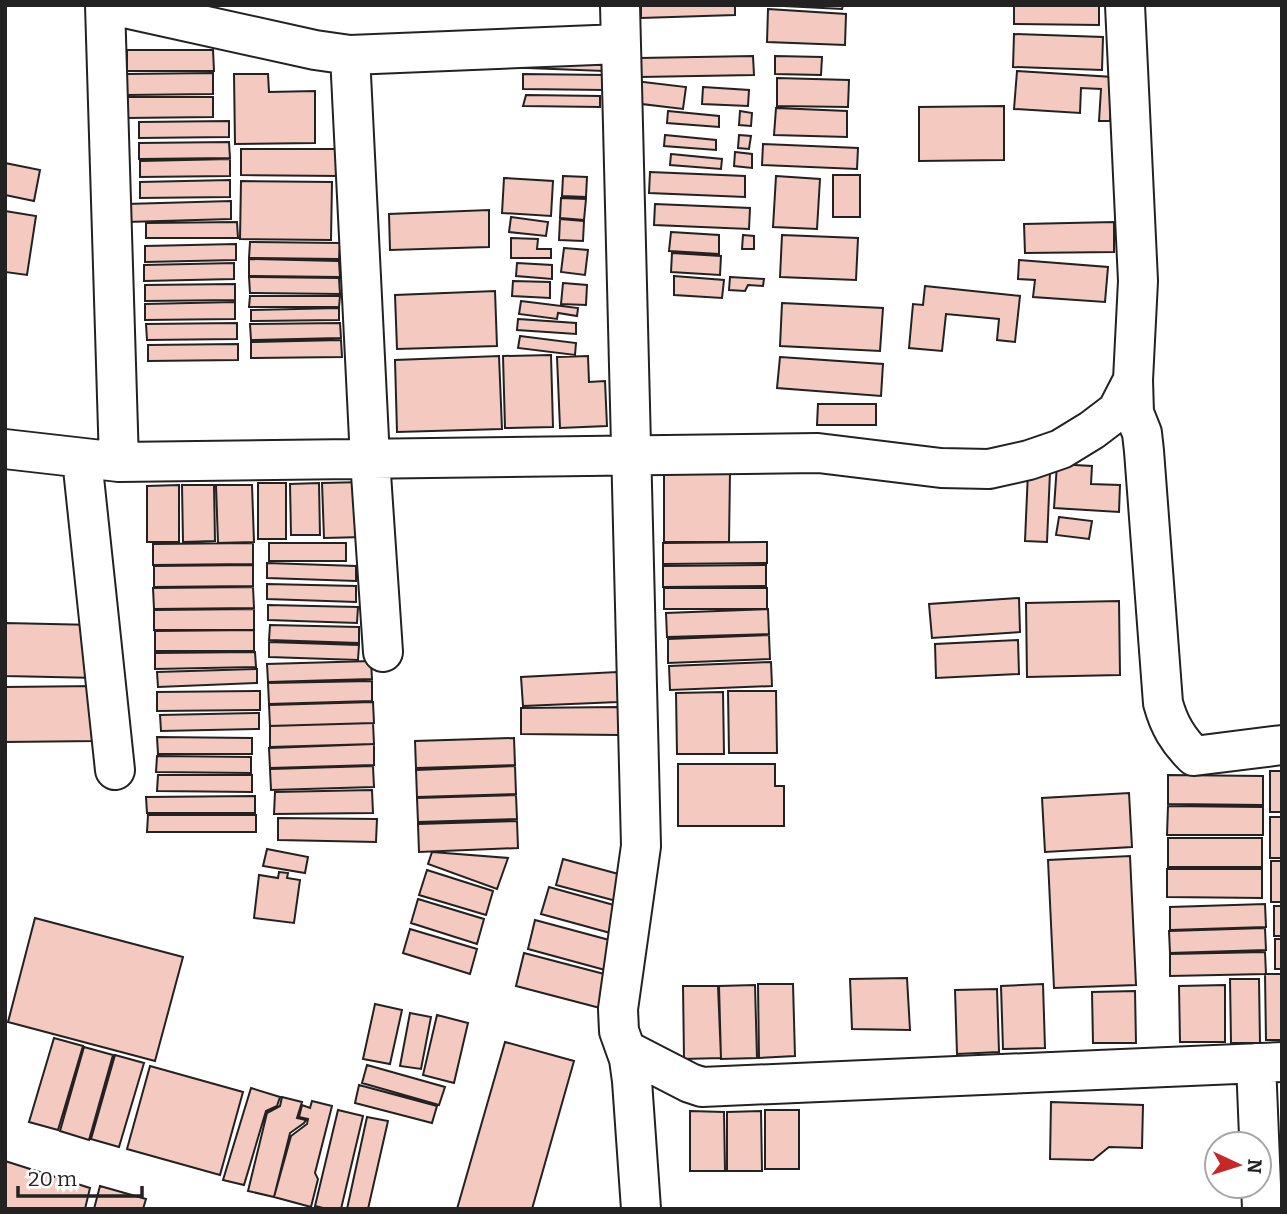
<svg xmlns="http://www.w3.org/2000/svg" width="1287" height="1214" viewBox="0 0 1287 1214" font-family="Bitter,serif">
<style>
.building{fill:#f3c9c0;stroke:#222;stroke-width:2}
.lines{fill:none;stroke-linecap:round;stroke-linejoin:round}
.minor-casing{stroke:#222;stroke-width:42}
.minor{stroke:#fff;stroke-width:38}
</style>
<rect width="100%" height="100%" fill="#fff"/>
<path class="building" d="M641 5H735V15L641 18Z
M764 5H843L842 9Z
M1014 5H1099V25L1014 24Z
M768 9 846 14 845 45 767 42Z
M1014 34 1103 37 1102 70 1013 67Z
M127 50H213L214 71H127Z
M753 56 754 75 640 77V58Z
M775 56 822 57 821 75 775 74Z
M605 57 604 71 504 67Z
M1017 71 1113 77 1110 121H1099L1101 89 1081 88 1080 113 1014 109Z
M213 73V94L127 95V74Z
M234 74H268L269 92 315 91V143L235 144Z
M523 74 605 75V90L523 89Z
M777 78 849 80 848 107 777 106Z
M635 81 686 87 683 109 642 104V99H633Z
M703 87 749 90 748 106 702 104Z
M526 95 600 96V107L523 106Z
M127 97H213V117L127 118Z
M1004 106V160L919 161V107Z
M776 108 847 111V137L774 135Z
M668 111 719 116V127L667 123Z
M740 111 752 113 751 126 739 125Z
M229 121V137L139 138V122Z
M665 135 716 140V150L664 146Z
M739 135 751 136 749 149 738 148Z
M229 142 230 158 139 159V143Z
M763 144 858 148 857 169 762 165Z
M241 149H339V176L241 175Z
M735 152 752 154V168L734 166Z
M671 154 722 159 721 169 670 165Z
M230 159V176L140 177V161Z
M5 163 40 170 34 201 5 195Z
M650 172 745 176V197L649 193Z
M833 175H860V217H833Z
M563 176 587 177 586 197 562 196Z
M776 176 820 179 817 229 773 227Z
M504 178 553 181 551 216 502 213Z
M230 180V197L140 198V182Z
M241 181 332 182 331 240 240 239Z
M561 198 586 199 584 220 560 218Z
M231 201V219L127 222 126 204Z
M655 204 750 208 749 229 654 225Z
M489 210V247L390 250 389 214Z
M5 211 36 216 27 275 5 272Z
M511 217 548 222 546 236 509 232Z
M560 219 584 221 583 241 559 240Z
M237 222 238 238H146V223Z
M1114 222V252L1025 253 1024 224Z
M671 232 719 235V254L669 251Z
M743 235 754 236V249H742Z
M782 235 858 238 856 280 780 277Z
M511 238 538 239 537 249H551V258H511Z
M250 242 340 243 339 259 249 258Z
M236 244V260L145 262V246Z
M564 248 588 250 585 275 561 272Z
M672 253 721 256 720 275 671 272Z
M249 259 339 261 340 277 249 276Z
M1019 260 1108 267 1105 302 1033 297 1035 280 1018 279Z
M234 263V279L144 281V265Z
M517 263 552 265V279L516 276Z
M674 276 724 280 722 298 674 295Z
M249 277 339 278 340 294 250 293Z
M730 277 764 279 763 286 748 285 745 291 729 290Z
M513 281 550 282V298L512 296Z
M563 283 587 285 586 305 561 304Z
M235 284V300L145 301V285Z
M925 286 1020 296 1015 342 997 340 999 319 946 314 942 351 909 348 913 304 923 305Z
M495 291 497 346 397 349 395 295Z
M250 296H340L339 307H249Z
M521 301 578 308 577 316 558 313 557 319 519 314Z
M235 302V319L145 320V304Z
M782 303 883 308 880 351 780 346Z
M339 308V320L251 321V310Z
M518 319 576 323V334L517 330Z
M237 323V339L147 340 146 324Z
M340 323 341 338 251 340 250 324Z
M520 336 576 343 575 355 518 348Z
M341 340 342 357 251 358V342Z
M238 344V360L148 361V345Z
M551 355 553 427 505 428 503 356Z
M499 356 502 429 397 432 395 360Z
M588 356 589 382 605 381 607 426 560 428 557 357Z
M780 357 883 364 881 396 777 388Z
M818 404H876V425H817Z
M1057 464 1092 466 1091 484 1120 485 1119 512 1054 508Z
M664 471 730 472 729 542H664Z
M1028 471 1050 472 1047 542 1025 541Z
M364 482 365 537 324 538 322 483Z
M258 483H286V539H258Z
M319 483 320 535H291L290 484Z
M179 485V542H147V486Z
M182 485H214L215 541 183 542Z
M216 485H252L254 542 218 543Z
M1059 517 1092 521 1089 539 1056 535Z
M767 542V563L663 564V543Z
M253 543V564L153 565V544Z
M269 543H346V561H269Z
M267 563 356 566V581L267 578Z
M253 565V586L154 587V566Z
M766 565V586L663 587V566Z
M267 584 356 586V602L267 599Z
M253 587 254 608 154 609 153 588Z
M664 588H767V609H664Z
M1019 598 1020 632 932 638 929 604Z
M1119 601 1120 675 1027 677 1026 603Z
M268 605 358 607 357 623 268 620Z
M254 609V630H154V610Z
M768 609 769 634 667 637 666 613Z
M5 623 95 625 98 678 5 676Z
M270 625 359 627V643L269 640Z
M254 630V651H155V631Z
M769 635 770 659 668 663V639Z
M1018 640 1019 674 936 678 935 644Z
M269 642 359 645 358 660 269 657Z
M255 652 256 667 155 669V653Z
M371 661 372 679 268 682 267 664Z
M771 662 772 686 670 690 669 666Z
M257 669V683L158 687 157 672Z
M617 672 618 702 523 706 521 677Z
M372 681V701L269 704 268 683Z
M96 686 97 741 5 742V687Z
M260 691V710L157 711V692Z
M728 691H776L777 753H729Z
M723 692 724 754H677L676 693Z
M373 702 374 723 270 726 269 705Z
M618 707 619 735 521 734V708Z
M259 713V729L161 731 160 715Z
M373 723 374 744 270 747V726Z
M157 737 252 738V754H158Z
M514 738 515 765 416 768 415 741Z
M374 744V765L270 768 269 748Z
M157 756 251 757V773L156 772Z
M678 764H775V786H784V826H678Z
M373 766 374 787 271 790 270 769Z
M515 766 516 794 417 797 416 770Z
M1270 771H1282V812H1270Z
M158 775H252V792L157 791Z
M1168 775 1263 776V805L1168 804Z
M372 790 373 813 274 814 275 792Z
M1129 793 1132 847 1045 852 1042 798Z
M516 795 517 819 418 822 417 798Z
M255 796V813H147L146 797Z
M1168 806 1263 807V835H1167Z
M148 815H256V832H147Z
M1270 817H1282V858H1270Z
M278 818 377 819 376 842 278 840Z
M517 821 518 848 419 852 418 824Z
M1168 838H1262V867H1168Z
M267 849 308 857 305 873 263 866Z
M432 852 508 858 497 889 428 864Z
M1130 856 1136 985 1054 988 1048 860Z
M563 859 626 876 620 902 556 885Z
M1271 861H1282V902H1271Z
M1167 869H1262V898L1167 897Z
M427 870 493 891 486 915 419 895Z
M279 872 288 873 287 878 300 880 294 923 254 918 259 875 278 878Z
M549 887 621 907 614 934 541 914Z
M418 899 484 919 477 944 411 923Z
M1265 904 1266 927 1170 930V907Z
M1274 906H1282V936H1274Z
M35 918 183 957 155 1061 8 1022Z
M535 920 613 941 605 970 528 949Z
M1265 928 1266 950 1170 953 1169 931Z
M410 929 477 949 470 974 403 953Z
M1275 939H1282V969H1275Z
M1265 952 1266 974 1170 976V954Z
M524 953 608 975 600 1008 516 986Z
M1265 974H1282V1040H1266Z
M907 978 910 1030 852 1029 850 979Z
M1230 979H1259L1260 1043H1231Z
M758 984H793L795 1056 759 1058Z
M1043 984 1045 1048 1003 1049 1001 986Z
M755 985 757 1058 721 1059 719 986Z
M1225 985V1042H1180L1179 986Z
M683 986H718L721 1058 684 1059Z
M997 989 999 1052 957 1054 955 990Z
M1135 991 1136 1043H1093L1092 992Z
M375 1004 402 1010 390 1064 363 1059Z
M410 1013 431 1017 421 1069 400 1066Z
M437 1015 468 1023 454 1083 423 1075Z
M54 1038 83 1046 58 1130 29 1122Z
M505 1042 574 1061 532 1209H457Z
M84 1047 113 1055 89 1140 60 1131Z
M115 1055 144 1063 119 1147 91 1139Z
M367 1065 445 1087 439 1105 362 1083Z
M150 1066 243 1092 220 1175 127 1149Z
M359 1085 437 1106 432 1123 355 1103Z
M251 1088 280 1097 277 1106 266 1111 244 1185 223 1180Z
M282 1097 302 1102 297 1118 306 1120 304 1123 290 1133 274 1197 248 1191 267 1113 280 1106Z
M312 1101 332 1106 315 1173 318 1179 311 1207 274 1197 291 1136 307 1124 308 1119 299 1117 302 1105 310 1108Z
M1051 1102 1143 1105 1142 1148 1109 1147 1093 1160 1050 1159Z
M338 1110 363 1116 341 1209H327L315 1206Z
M765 1110H799V1169H765Z
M690 1111 724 1112 725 1171H690Z
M761 1111 762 1171H727V1112Z
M367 1117 388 1121 368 1209H347Z
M5 1161 90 1188 85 1209H5Z
M100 1186 146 1199 143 1209H94Z"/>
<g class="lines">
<defs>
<path id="minor" d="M105 5 119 462
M111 5 315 50 350 55 620 44
M620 5 641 846 618 1009 619 1031 629 1059 632 1081 641 1209
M1125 5 1138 281 1133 380 1134 413 1142 433 1144 451 1163 703C1169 725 1178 740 1194 756L1282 745
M350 55 370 459 383 652
M5 449 119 462 818 453 941 468 989 469 1029 460 1061 449 1092 430 1117 411 1133 380
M82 459 115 770
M626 1050 690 1083 702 1087 1282 1062
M1256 1063 1262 1209"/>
</defs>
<use href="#minor" class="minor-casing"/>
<use href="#minor" class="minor"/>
</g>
<rect width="1287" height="1214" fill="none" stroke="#222222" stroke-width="14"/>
<g transform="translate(1238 1165) rotate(94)"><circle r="33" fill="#ffffff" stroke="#a7a7a7" stroke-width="2"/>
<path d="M0-5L12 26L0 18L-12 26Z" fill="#c62828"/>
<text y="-10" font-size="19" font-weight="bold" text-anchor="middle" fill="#222222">N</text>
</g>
<path d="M18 1186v10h124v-10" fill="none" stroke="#222222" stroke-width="3.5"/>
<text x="28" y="1186" font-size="21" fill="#222222" stroke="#ffffff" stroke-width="5" paint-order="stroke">20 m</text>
</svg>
